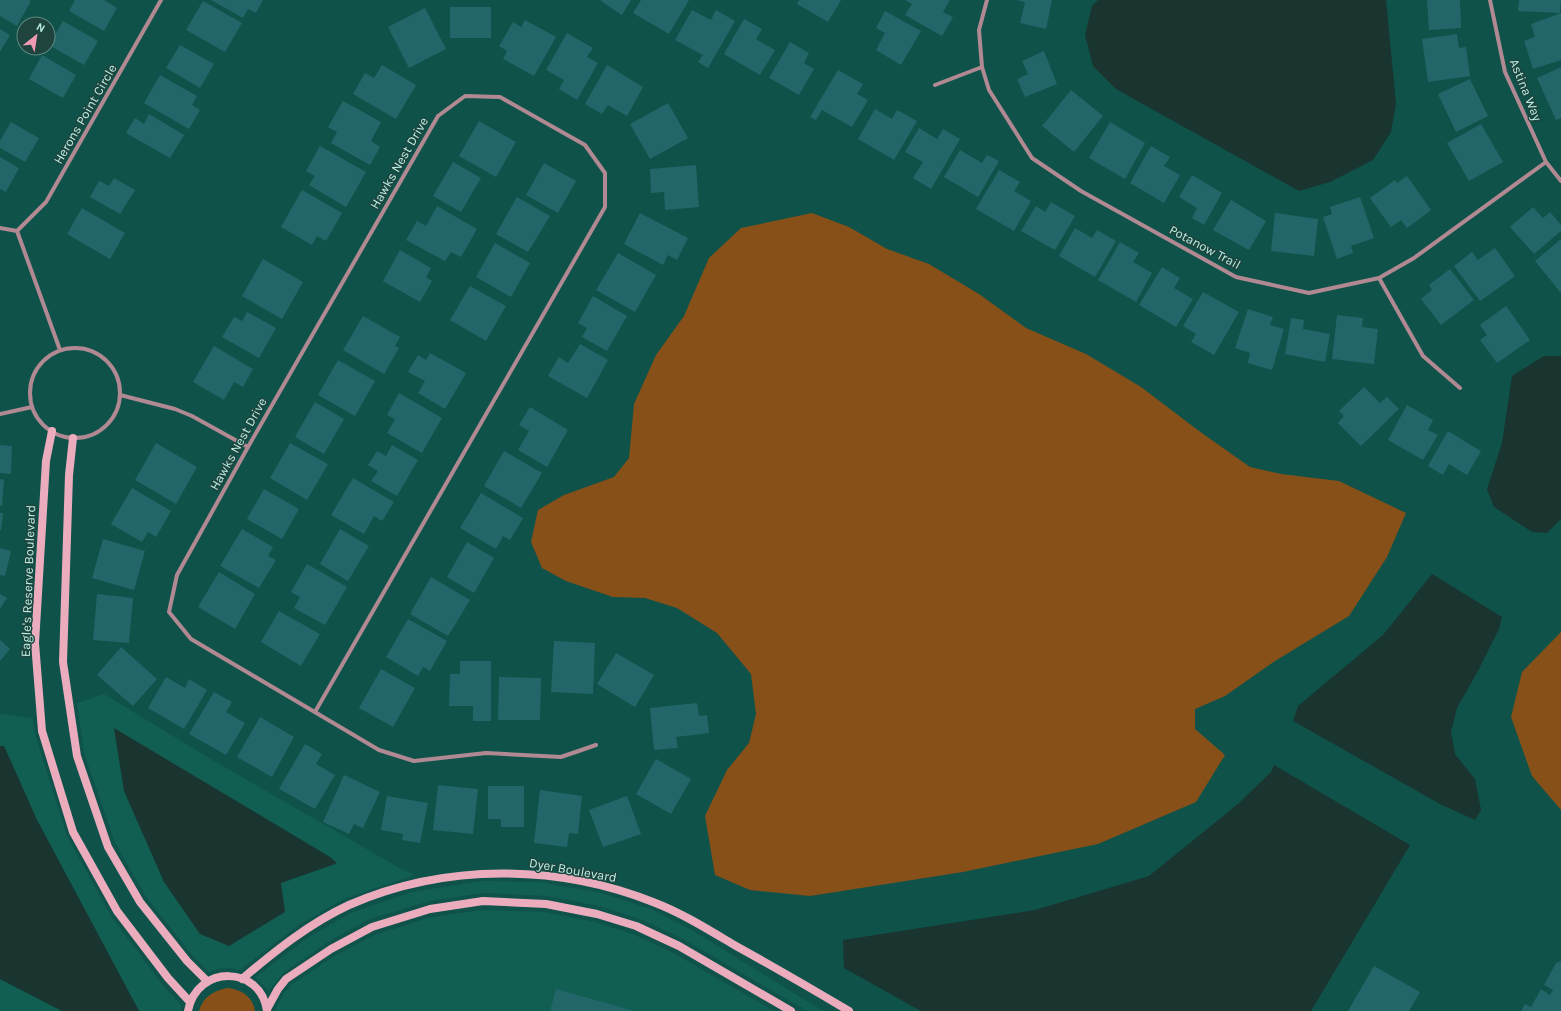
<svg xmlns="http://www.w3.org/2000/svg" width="1561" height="1011" viewBox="0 0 1561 1011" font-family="Karla,sans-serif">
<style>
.built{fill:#115e53;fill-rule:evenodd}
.green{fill:#875019}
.water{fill:#1a3430}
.building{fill:#23666a}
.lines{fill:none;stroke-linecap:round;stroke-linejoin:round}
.street{stroke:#b08993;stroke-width:4}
.secondary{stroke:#ebadbe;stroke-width:8}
.labels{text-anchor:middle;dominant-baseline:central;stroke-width:3;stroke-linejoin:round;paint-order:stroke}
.street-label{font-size:13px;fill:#bbefe4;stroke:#1f443e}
</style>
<rect width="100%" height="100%" fill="#0f5249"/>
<path class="built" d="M104 694 209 758 403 870 415 875 346 898 300 924 240 970 230 968 218 969 209 972 192 955 146 897 115 843 84 753 77 703ZM114 728 336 864 281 883Z
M0 714 33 718 35 734 67 836 111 916 162 984 181 1005V1011H139L37 820 4 746H0Z
M483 881 538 882 602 893 651 909 690 929 823 1011H807L683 939 640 919 599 906 547 896 484 893 430 901 370 919 328 942 283 973 269 991 255 977 307 938 351 913 411 892Z
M482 910 544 912 595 922 633 934 675 954 774 1011H276L275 1009 284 993 291 985 334 956 374 935 431 917Z
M0 979 62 1011H0Z"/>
<path class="green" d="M812 213 849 227 887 249 929 264 979 294 1026 328 1086 354 1141 387 1199 431 1250 467 1281 474 1339 481 1406 513 1387 557 1349 616 1275 661 1225 696 1195 709V729L1225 755 1196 802 1098 844 963 872 810 896 750 890 715 875 705 816 727 770 749 743 756 714 751 674 717 633 677 608 645 598 613 597 566 581 542 568 531 542 538 510 564 495 614 477 629 458 634 404 656 355 684 316 709 258 741 228Z
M1561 632V810L1532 776 1511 717 1522 672Z
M227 988C240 989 253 996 255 1011H199C203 997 213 991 227 988Z"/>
<path class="water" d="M1098 0H1386L1396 103 1391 132 1373 160 1330 182 1299 191 1116 89 1093 66 1085 35 1092 6Z
M1544 356H1561V519L1547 533 1532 532 1494 507 1487 489 1502 443 1512 376Z
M1432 574 1502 617 1499 629 1479 669 1457 708 1451 732 1455 754 1475 779 1481 810 1475 820 1440 804 1293 721 1298 706 1383 635Z
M114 728 330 857 337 863 281 883 285 912 229 946 200 934 164 882 124 791Z
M0 746H4L37 820 139 1011H62L0 979Z
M1274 765 1410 845 1311 1011H921L844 968 843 940 1035 910 1149 876 1238 804 1271 772Z"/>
<path class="building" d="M0 0H28L31 1 17 26 0 16Z
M75 0H104L117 8 104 31 69 11Z
M211 0H263L256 13 248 9 243 18Z
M602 0H631L622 15 601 1Z
M641 0H689L669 34 633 13Z
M799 0H841L828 22 797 4Z
M905 0H950L943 12 953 17 942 36 905 15 912 4Z
M1016 0H1052L1046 29 1020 23 1025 2Z
M1427 0H1460L1461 28 1429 30Z
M1519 0H1561L1560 13 1518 11Z
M203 1 242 23 225 52 186 30Z
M450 7H491V38H450Z
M425 8 446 49 409 68 388 27Z
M692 10 711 20 716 10 735 21 708 68 698 62 703 55 675 40Z
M885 11 921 31 901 65 876 50 885 33 876 28Z
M1561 13V60L1533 69 1524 41 1535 37 1531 24Z
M744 19 762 29 756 39 775 50 760 75 724 54Z
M525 20 556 37 534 76 503 59 507 51 499 46 513 22 521 27Z
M63 21 98 41 84 65 49 45Z
M0 29 10 35 0 52Z
M567 33 593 48 587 57 598 63 577 100 559 89 564 80 546 70Z
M1457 34 1459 48 1466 47 1470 76 1428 82 1422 39Z
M790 42 809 53 804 63 814 69 799 95 769 78Z
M180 45 214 64 200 88 166 68Z
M1044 51 1057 84 1025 97 1017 79 1028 74 1022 61Z
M42 55 76 75 63 98 29 79Z
M382 65 416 85 396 119 353 94 365 73 374 78Z
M607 65 643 87 627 116 608 105 602 114 585 104Z
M1561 67V118L1556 120 1537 78Z
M838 70 863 84 857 94 868 100 852 127 822 110 816 120 810 117Z
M160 75 197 96 192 105 200 110 189 129 144 103Z
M1470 79 1488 116 1456 132 1438 94Z
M1071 90 1103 116 1074 152 1042 126Z
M343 101 381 122 371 141 380 147 370 165 331 143 337 132 328 127Z
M668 103 688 138 650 159 630 124Z
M875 109 892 119 897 110 917 121 894 160 858 139Z
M149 114 184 135 170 158 126 133 135 118 144 124Z
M479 121 516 142 496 177 459 156Z
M11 122 39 138 25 162 0 148V141Z
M1110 122 1145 143 1125 179 1089 158Z
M1481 124 1503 162 1469 181 1447 143Z
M919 128 937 139 943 129 960 139 931 189 913 178 923 162 905 152Z
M320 146 366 172 346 207 309 185 315 176 306 171Z
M1151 146 1170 157 1164 166 1180 175 1164 203 1130 183Z
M960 150 982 163 987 155 999 161 978 197 944 177Z
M0 157 19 168 6 192 0 189Z
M453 162 481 178 461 212 433 196Z
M544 163 576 181 558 213 526 195Z
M696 165 699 207 665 210 664 192 651 193 650 169Z
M999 170 1020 182 1014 191 1031 201 1014 231 976 209Z
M1192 175 1222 193 1204 225 1192 218 1197 208 1179 197Z
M1407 176 1431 210 1407 228 1401 220 1391 227 1370 198 1395 180 1397 183Z
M114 178 135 190 120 214 90 197 99 181 109 186Z
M302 190 342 213 326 241 317 236 312 245 281 227Z
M517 197 550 216 528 252 496 234Z
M1360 197 1374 238 1351 246 1353 253 1337 259 1323 217 1332 214 1330 207Z
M1231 200 1266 221 1249 250 1213 230Z
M1051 202 1075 216 1055 250 1021 231 1036 206 1045 212Z
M437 206 477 229 461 257 451 252 445 261 406 240 417 221 426 226Z
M1533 207 1543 218 1550 212 1561 225V231L1534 254 1510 227Z
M82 208 125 233 110 259 67 234Z
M640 213 688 238 677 260 668 255 663 265 624 244Z
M1275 213 1318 219 1314 256 1271 251Z
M1075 228 1092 238 1097 230 1116 241 1095 277 1059 256Z
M1561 239V293L1535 261Z
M1120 242 1139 253 1133 262 1152 273 1136 302 1098 280Z
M495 243 530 263 511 297 476 277Z
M1495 248 1515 276 1480 301 1454 266 1472 252 1478 260Z
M400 250 431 268 426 277 432 281 420 302 383 281Z
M618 253 656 275 635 312 596 290Z
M263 259 303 282 282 319 242 296Z
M1162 267 1180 278 1174 288 1193 299 1176 327 1139 305Z
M1450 269 1474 300 1441 325 1421 299 1432 290 1429 285Z
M470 286 506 306 486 341 450 320Z
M1203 292 1239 312 1214 355 1191 342 1196 334 1183 326Z
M593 296 627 316 607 351 582 337 587 328 578 323Z
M1506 306 1530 340 1497 363 1480 340 1487 335 1480 325Z
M1248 309 1273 317 1270 325 1284 329 1272 370 1248 363 1250 353 1235 348Z
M247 312 276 328 259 358 222 337 234 317 242 321Z
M1337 315 1363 318 1362 327 1378 329 1374 364 1332 359Z
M363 316 400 337 395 346 399 348 384 374 343 350Z
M1291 318 1304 320 1303 329 1330 334 1325 362 1285 354Z
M580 344 608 360 587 398 548 376 559 357 568 363Z
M214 346 253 369 243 387 234 382 224 400 193 382Z
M430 353 466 373 445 409 418 393 425 381 408 372 418 355 426 360Z
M338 360 375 381 355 416 318 395Z
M1364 387 1380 403 1387 397 1399 409 1361 446 1338 423 1344 416 1339 411Z
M399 393 442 418 422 453 387 433 395 419 387 415Z
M315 402 344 419 324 454 295 437Z
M1407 405 1433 420 1428 430 1438 435 1423 460 1388 440Z
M530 407 568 430 547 467 518 450 529 431 519 425Z
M1448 431 1481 451 1467 475 1449 464 1443 475 1428 466Z
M156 443 197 467 176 504 135 480Z
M290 443 328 464 307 500 270 478Z
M0 445 12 446 11 474 0 473Z
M392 445 418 460 397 496 371 481 378 471 368 465 377 451 386 456Z
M504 451 542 473 521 508 484 486Z
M353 478 394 502 382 521 374 516 364 534 331 515Z
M0 479 4 480 2 506H0Z
M132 488 171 511 156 537 148 532 142 542 111 524Z
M264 489 299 509 282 539 247 519Z
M481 493 523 518 510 540 503 536 496 549 460 528Z
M0 513H3L1 530H0Z
M242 529 273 547 268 556 276 560 259 588 220 566Z
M340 529 369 546 348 581 320 564Z
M103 539 145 551 134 590 92 578Z
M467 542 494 558 474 593 447 577Z
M0 548 11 551 5 576 0 575Z
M307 564 347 587 325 625 294 608 300 597 291 592Z
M219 572 255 594 235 629 198 607Z
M431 577 470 600 448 636 410 614Z
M0 594 7 598 0 609Z
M97 594 133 598 129 643 93 640Z
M279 611 320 634 301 666 261 642Z
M408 619 447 641 430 671 423 667 418 676 386 657Z
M0 640 10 649 0 661Z
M554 641 595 643 593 694 551 692Z
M121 647 157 679 133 706 97 675Z
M616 653 654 675 635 707 597 684Z
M460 661H491V721H473V706H449L450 674H460Z
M381 669 415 688 393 727 359 708Z
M166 677 185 688 189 679 207 690 184 729 148 708Z
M499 677 541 678 540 720H498Z
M214 692 232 702 226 712 245 723 226 755 189 734Z
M697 703 699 716 707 715 709 733 676 737 678 748 654 750 650 708Z
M260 717 294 737 272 777 237 757Z
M305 744 322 754 316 764 335 775 315 809 279 789Z
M656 759 691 779 671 814 636 794Z
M344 775 380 792 363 828 354 824 349 834 323 822Z
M438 785 478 789 473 834 433 830Z
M488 786H524V827H501V819H488Z
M540 790 582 796 578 834 569 833 567 847 534 843Z
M387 796 428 803 420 843 402 840 403 834 381 830Z
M627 796 641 834 603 847 589 810Z
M1561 961V1011H1521L1525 1004 1531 1007 1541 989 1550 995 1553 990 1544 985 1556 963Z
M1374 966 1420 992 1409 1011H1348Z
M556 989 634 1011H550Z"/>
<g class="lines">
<path class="street" d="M987 0 979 30 982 67 989 90 1032 158 1081 191 1236 277 1309 293 1379 278 1414 258 1546 162
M1490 0 1505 72 1546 162 1561 181
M935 85 982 67
M0 228 17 231 60 350
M17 231 46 202 161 0
M1379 278 1423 356 1460 388
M30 393a45 45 0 1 1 90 0a45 45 0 1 1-90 0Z
M120 395 175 409 192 416 248 447
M0 414 32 407
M315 712 605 207V173L585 145 500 97 465 96 438 116 248 447 177 575 169 612 191 639 379 750 414 761 486 753 561 757 596 745"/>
<path class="secondary" d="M52 431 46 461 35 643 42 731 73 832 117 911 168 978 190 1002
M73 438 69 475 63 662 77 756 108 847 140 902 187 961 207 981
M242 979C275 951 310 923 349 905 445 863 557 864 653 902 682 913 709 930 736 946 774 967 812 989 849 1011
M267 1009 278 989 286 979 331 949 372 927 430 909 483 901 546 904 597 914 636 926 679 946 791 1011
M188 1011C197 964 261 965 267 1011"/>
</g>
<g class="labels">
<g class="street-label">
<text transform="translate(1526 90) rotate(68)">Astina Way</text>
<text transform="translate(85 114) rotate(-60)">Herons Point Circle</text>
<text transform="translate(399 163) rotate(-60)">Hawks Nest Drive</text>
<text transform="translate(1205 247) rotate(28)">Potanow Trail</text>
<text transform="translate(238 444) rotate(-61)">Hawks Nest Drive</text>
<text transform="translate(28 581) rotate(-88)">Eagle's Reserve Boulevard</text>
<text transform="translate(573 870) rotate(10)">Dyer Boulevard</text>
</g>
</g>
<g transform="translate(36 36) rotate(30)"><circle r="19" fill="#1f443e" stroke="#5d8880"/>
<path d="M0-3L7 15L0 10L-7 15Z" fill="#f19ab3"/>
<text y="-6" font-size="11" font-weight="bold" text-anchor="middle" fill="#bbefe4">N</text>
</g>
</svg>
